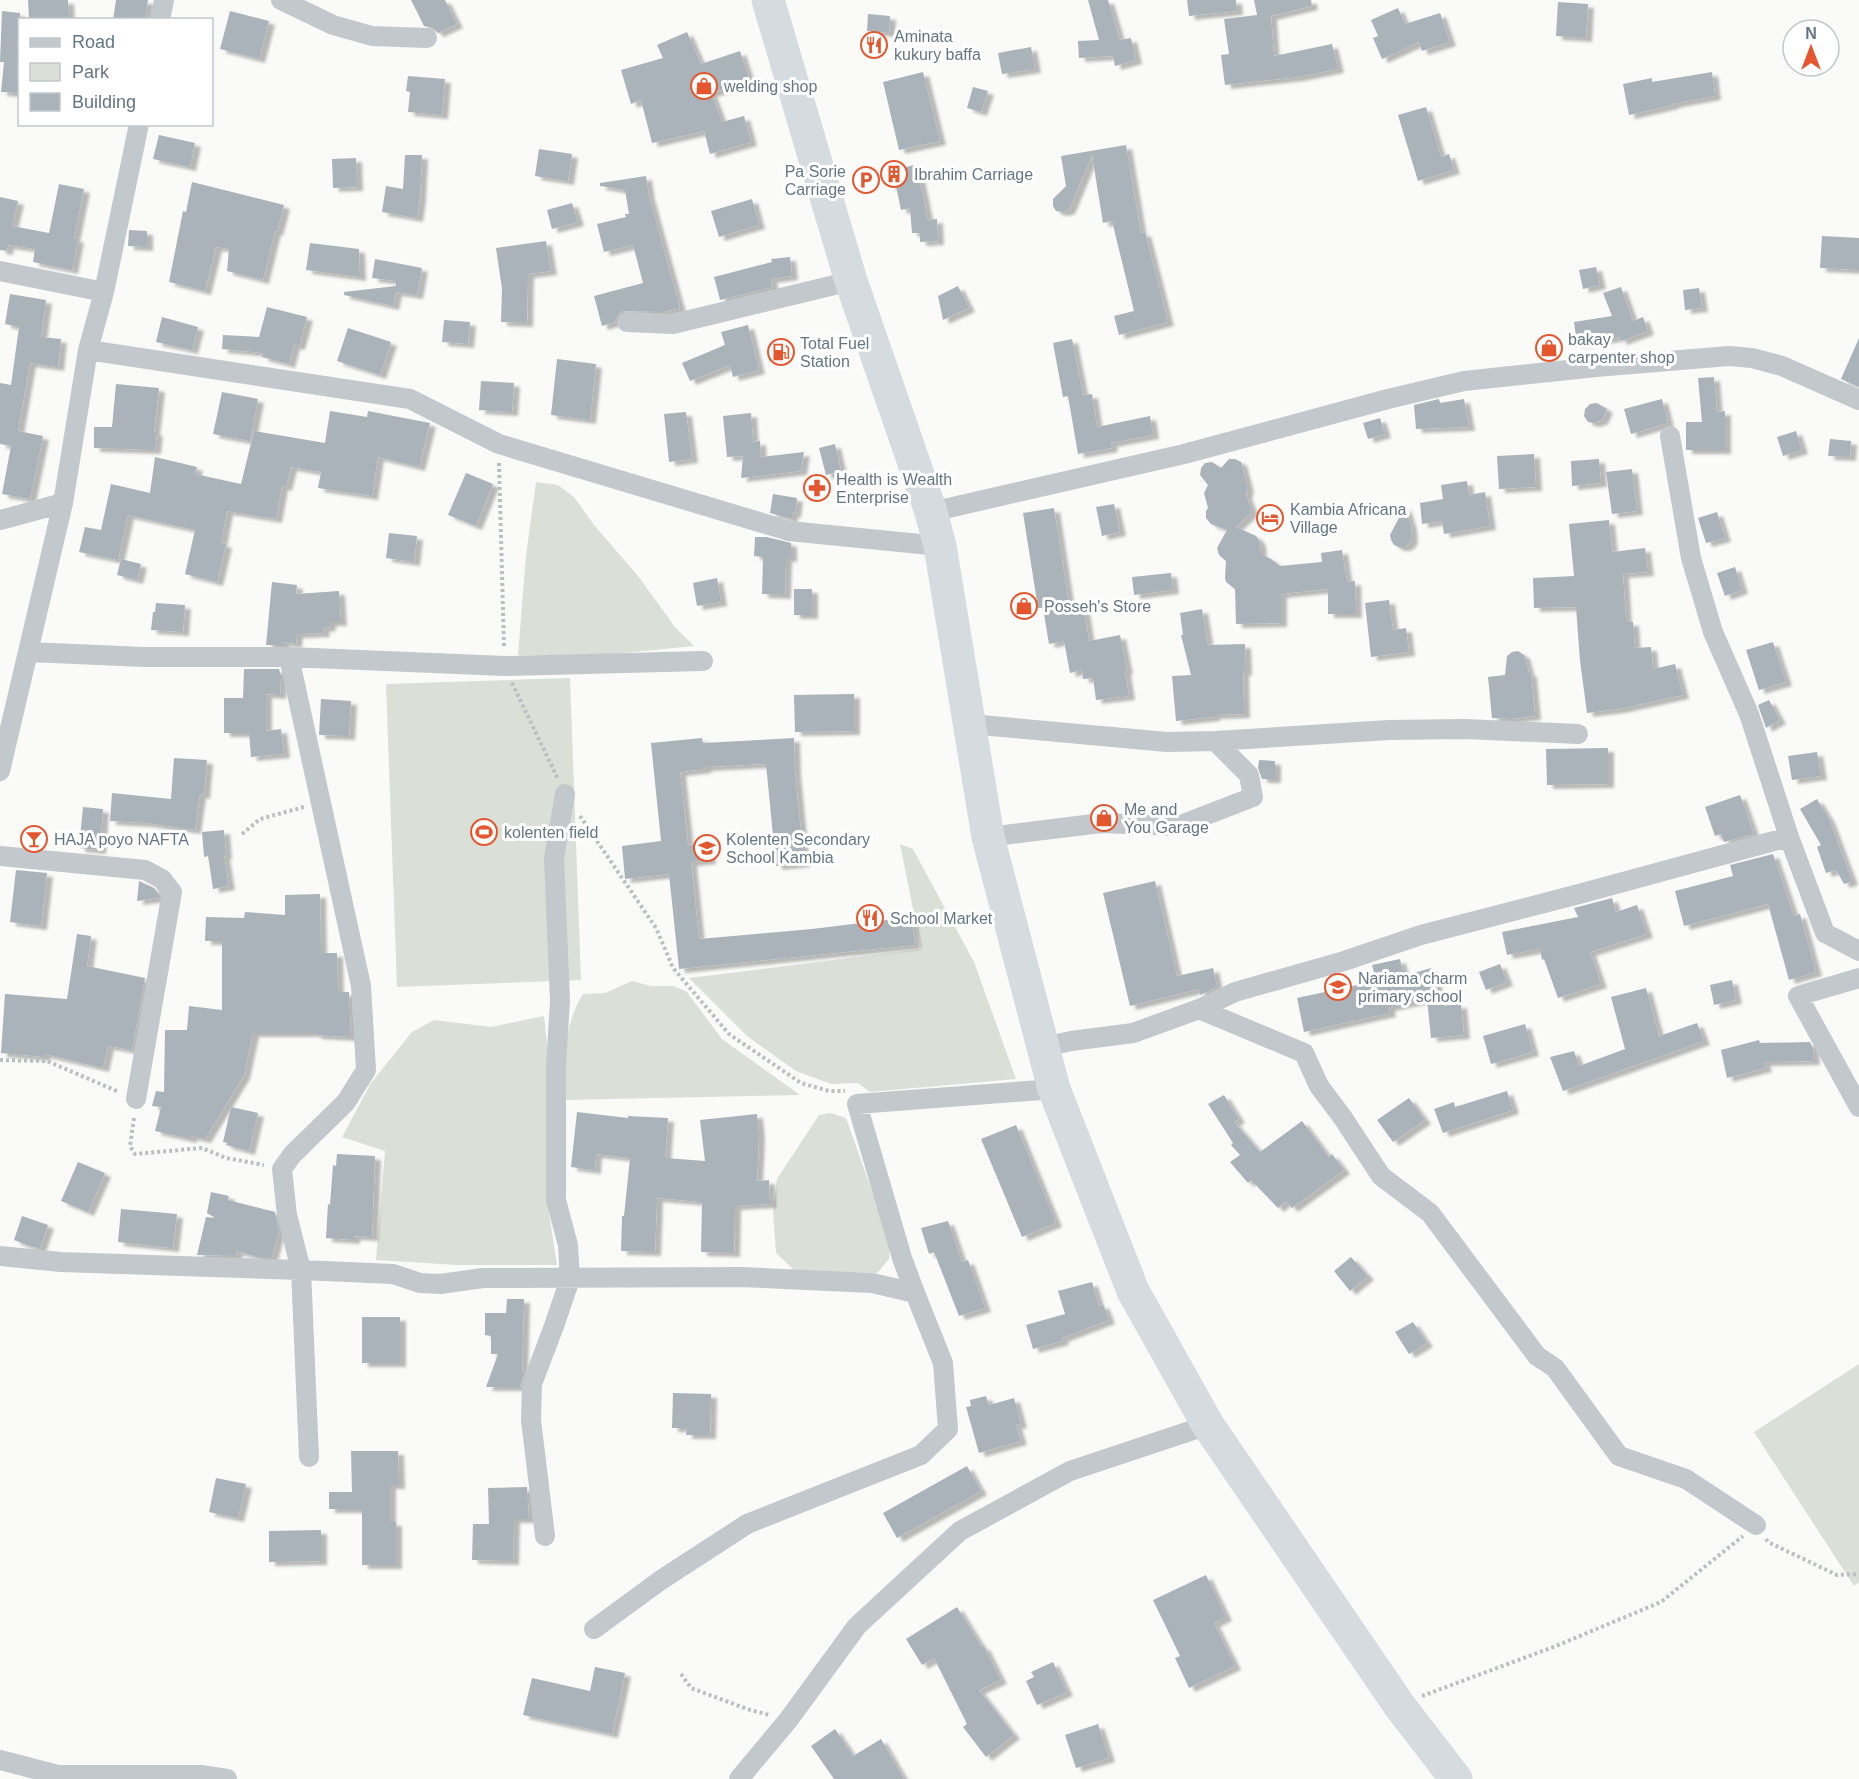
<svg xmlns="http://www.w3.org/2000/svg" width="1859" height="1779" viewBox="0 0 1859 1779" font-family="Arial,sans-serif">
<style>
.green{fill:#dadfd7}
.building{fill:#aab3b9;filter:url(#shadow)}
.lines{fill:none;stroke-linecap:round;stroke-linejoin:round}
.path{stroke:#bbbfc2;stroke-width:4;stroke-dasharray:3 3;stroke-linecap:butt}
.minor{stroke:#c3c8cc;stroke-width:20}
.trunk{stroke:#d6dbdf;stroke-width:33}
.labels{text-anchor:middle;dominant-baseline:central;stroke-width:6;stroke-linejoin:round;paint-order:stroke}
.poi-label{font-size:16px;fill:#657683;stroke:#fff;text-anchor:start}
</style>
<defs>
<filter id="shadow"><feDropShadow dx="6" dy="4" stdDeviation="1.5" flood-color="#0004"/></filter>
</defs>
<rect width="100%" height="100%" fill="#fafaf8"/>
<path class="green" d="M536 482 558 485 574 497 594 525 638 576 675 627 694 646 583 657 518 655 526 556Z
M570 678 581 980 397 987 386 684Z
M900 844 913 849 974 962 1016 1079 870 1092 858 1083 831 1084 796 1071 747 1036 689 978 921 949Z
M632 981 651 986H673L686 991 722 1039 800 1095 563 1100C564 1064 563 1025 583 994L605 993Z
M544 1016 547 1045V1200L557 1265H457L376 1260 385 1151 342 1137 371 1083 412 1032 434 1020 491 1027Z
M831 1113 846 1118 890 1242 889 1259 877 1273 799 1271 794 1270 776 1253 773 1212 777 1179 819 1115Z
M1859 1364V1582L1854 1586 1754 1432Z"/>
<path class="building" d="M28 0H68L69 20H29Z
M116 0H148L145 20H113Z
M411 0H445L457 24 438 33 433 28 424 26Z
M1088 0H1108L1120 40 1131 38 1136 60 1115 66 1113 56 1079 58 1078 41 1099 40Z
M1187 0H1236L1237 11 1189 16Z
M1254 0H1311L1312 6 1271 16 1274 56 1332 44 1338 69 1298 77 1225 85 1221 55 1229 54 1224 19 1257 15Z
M1558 2 1588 4 1586 38 1556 36Z
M1398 8 1405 24 1440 13 1450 42 1422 51 1419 42 1382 59 1373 38 1378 36 1371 20Z
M2 11 20 13V93L1 92 4 62H0Z
M230 11 269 21 259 59 220 49Z
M868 14 890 16 889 33 867 31Z
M687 32 701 64 740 51 750 81 711 93 722 122 744 116 751 142 710 154 704 131 652 143 641 100 631 104 621 70 663 58 657 45Z
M1031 47 1035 69 1002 74 998 53Z
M923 72 940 141 899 150 883 82Z
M1712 72 1715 96 1672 104 1673 105 1629 115 1623 84 1652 78V82Z
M408 76 445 79 442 115 408 112 410 92 406 91Z
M973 87 988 91 981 112 967 108Z
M1426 107 1441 157 1449 154 1454 170 1418 181 1398 115Z
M159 135 195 143 190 167 153 159Z
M1126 145 1141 233 1145 232 1168 322 1119 335 1114 316 1134 311 1112 221 1103 223 1092 155 1069 210 1063 212 1056 211 1053 206V199L1066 186 1061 156Z
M539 149 572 154 568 181 535 176Z
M405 155H422L420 197 417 218 382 212 386 186 403 189Z
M356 158 357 187 333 188 332 159Z
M915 165V168L917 167 928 220 937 219 938 241 920 242V233H912L910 208 901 210 896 186 891 187 887 171Z
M646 176 649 196 680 308 664 312 622 311 617 316 615 322 602 326 594 296 643 283 633 245 604 252 597 224 626 217 625 214H629L625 190 600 186V183Z
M192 182 284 205 277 232 275 231 263 280 227 271 229 249 216 247 205 291 169 282 183 211 186 212Z
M59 184 84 189 74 238 78 239 72 270 33 262 35 249 8 245 7 251 0 250V197L18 201 12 226 49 233Z
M752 199 759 225 719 237 711 211Z
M572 203 578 222 552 229 547 210Z
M129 230 147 231V247L128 246Z
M1822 236 1859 238V270L1820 268Z
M546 241 551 271 528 274 527 323 501 322 502 289 496 248Z
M310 243 359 249 360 277 306 270Z
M790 257 792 276 771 279 773 287 720 300 714 277 772 262 771 259Z
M375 259 422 268 417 295 396 292 393 306 344 295V292L396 286V281L372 278Z
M1596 267 1600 285 1583 289 1579 270Z
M958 286 969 308 943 320 938 296Z
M1621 287 1633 321 1643 317 1648 331 1621 341 1620 337 1577 344 1574 322 1612 316 1603 293Z
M1699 288 1702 308 1685 310 1683 290Z
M10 294 46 300 41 337 61 339 58 367 30 363 18 431 43 436 30 499 2 494 11 446 0 444V383L11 385 19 327 5 324Z
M267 307 307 317 299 346 294 345 289 364 262 357 263 353 222 349 223 335 259 337Z
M162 317 198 327 192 350 156 342Z
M444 320 470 322 468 344 442 342Z
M748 325 759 370 733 377 730 365 690 381 682 363 725 345 721 332Z
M348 328 391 342 380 375 337 361Z
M1859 338V387L1841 379Z
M1072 339 1083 395 1092 394 1097 427 1150 416 1153 435 1111 443 1112 448 1078 454 1068 396 1063 397 1053 343Z
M557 359 596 364 590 420 551 415Z
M1714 377 1717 412 1725 411V450H1686V422H1702L1698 378Z
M481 381 514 383 512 412 479 410Z
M116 384 159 388 154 432H157L155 450 94 448V427H112Z
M222 392 258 399 250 441 213 434Z
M1439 399 1440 403 1464 399 1469 427 1416 429 1414 405Z
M1662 399 1668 423 1631 434 1624 409Z
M1597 403 1607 409 1602 420 1595 423 1588 422 1584 416 1585 409 1590 404Z
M330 411 367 417 368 411 430 423 419 467 378 457 372 496 318 488 321 472 291 467 286 487 282 486 276 519 227 511 221 543 226 544 217 582 185 574 195 530 128 515 118 560 79 552 85 527 101 530 111 484 150 493 155 457 197 467 195 474 241 484 254 431 325 443Z
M686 412 692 459 669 462 664 414Z
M751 413 753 442 760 441 761 457 804 452 801 471 741 478 743 456 727 457 723 416Z
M1380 418 1385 434 1368 439 1363 423Z
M1796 431 1802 450 1783 456 1777 437Z
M1830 439 1851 441 1850 457 1828 456Z
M835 444 841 471 826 475 819 448Z
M1534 454 1536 487 1499 489 1497 456Z
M1229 459H1235L1241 462 1248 488 1246 495 1251 508 1250 514 1236 527 1256 536 1260 542 1261 554 1271 559 1280 566 1322 562 1321 553 1342 550 1347 582 1355 581 1356 614H1328V589L1281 594V623L1236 624 1235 589 1226 582 1225 578 1226 561 1219 555 1217 548 1227 530 1211 524 1206 518V511L1208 508 1204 493 1208 485 1200 475 1201 468 1205 463 1212 462 1221 468Z
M1599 459 1601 483 1572 486 1571 461Z
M1632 469 1637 511 1612 514 1606 472Z
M466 473 493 484 476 526 448 515Z
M1467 481 1469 495 1485 492 1490 526 1444 534 1442 521 1422 524 1420 503 1443 499 1441 485Z
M773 494 797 498 795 514 792 513V519L770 513Z
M1114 504 1120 532 1102 536 1096 507Z
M1405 506 1411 526 1412 539 1409 544 1405 547H1399L1394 545 1391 540 1390 535Z
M1054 508 1070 611 1084 609 1089 641 1120 635 1127 670 1125 671 1129 696 1096 700 1093 678 1083 679 1082 670 1070 673 1064 641 1049 644 1043 608H1038L1023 513Z
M1717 512 1725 538 1706 543 1698 518Z
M1609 520 1612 552 1645 548 1648 572 1623 574 1626 622H1633L1635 648 1651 647 1653 669 1675 664 1683 695 1619 709 1587 713 1580 661 1576 607 1534 608 1533 578 1574 576 1569 524Z
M389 533 417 536 414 562 386 558Z
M755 537H767L791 543V558H786L785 595 762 594 763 557 754 556Z
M121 559 141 564 137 580 117 575Z
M1735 567 1742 590 1725 596 1717 573Z
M1171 573 1173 590 1134 595 1132 577Z
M717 578 721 602 697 606 693 583Z
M272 582 297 585 296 594 339 591 341 622H330V627L323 628 324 633 297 634 296 644 283 642V645H266Z
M794 589H812V615H794Z
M1389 600 1393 630 1406 628 1409 652 1371 657 1365 603Z
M156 603 185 605 183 632 151 630 153 612H155Z
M1202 609 1208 645 1245 644 1246 671 1243 672 1244 714 1214 715V717L1176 721 1172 676 1191 675 1181 635H1183L1180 613Z
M1773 642 1786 682 1759 690 1746 650Z
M1518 651 1524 655 1529 673H1531L1535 716 1511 719 1492 718 1488 677 1505 675 1507 656 1512 652Z
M244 669H279L281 676 280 695 266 694V731L281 729 284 754 251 757 249 733H224V698H243Z
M854 694V731L795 732 794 695Z
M321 699 351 701 349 736 319 735Z
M1769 700 1780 720 1766 728 1758 705Z
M702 738 703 743 794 738 795 772 804 863 776 866 766 764 705 767 706 769 680 772 688 845 708 843 710 860 691 862 699 939 812 929 911 917 915 945 679 969 669 874 625 879 622 846 661 841 651 743Z
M1608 748V784L1547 785 1546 749Z
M1817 752 1821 776 1792 780 1788 756Z
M174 758 207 760 204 795 200 794 195 830 147 823 110 821 112 793 171 799Z
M1259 760 1275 761V779H1262L1258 768Z
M1740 795 1754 834 1724 842 1721 834 1715 836 1705 807Z
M1817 799 1829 819 1852 881 1844 884 1836 870 1826 873 1817 847 1821 845 1800 809Z
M83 807 103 809 100 850 79 848Z
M224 830 226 855H224L229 886 213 889 208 856 204 857 202 832Z
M1773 854 1794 916 1800 914 1816 972 1789 980 1768 904 1684 926 1675 891 1733 876 1730 865Z
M16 870 47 873 41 926 10 922Z
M139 881 154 888 159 895V898L137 901Z
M1155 881 1177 976 1213 968 1217 987 1200 995 1199 989 1130 1006 1103 893Z
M320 894 321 953H337L338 992H349L351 1037 315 1035 316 1033H253L244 1075 205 1139 191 1136V1139L155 1131 161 1107 152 1106 156 1091 164 1092 165 1030H187L189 1006 222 1010V941H205L206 917 244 918 245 912 285 915V895Z
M1612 898 1616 912 1637 905 1647 934 1590 952 1601 984 1558 998 1544 959 1542 960 1540 949 1507 955 1502 932 1578 917 1574 908Z
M77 934 91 936 87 966 145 978 132 1050 108 1046 103 1068 44 1054V1057L1 1053 5 994 67 999Z
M1400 959 1404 976 1431 968 1443 1006 1461 1004 1464 1035 1431 1038 1427 999 1389 1007 1390 1013 1304 1032 1297 998 1376 981 1372 965Z
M1500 964 1507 982 1486 990 1479 972Z
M1732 980 1736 1000 1714 1005 1710 985Z
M1646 988 1659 1036 1697 1023 1704 1041 1563 1091 1550 1057 1574 1051 1579 1066 1625 1049 1611 997Z
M1525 1024 1533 1052 1491 1064 1483 1036Z
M1759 1040 1760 1043 1810 1042 1813 1049 1814 1061 1764 1062 1766 1068 1727 1078 1721 1050Z
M1507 1091 1513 1110 1443 1133 1434 1109 1454 1102 1455 1107Z
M1224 1095 1239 1119 1234 1122 1260 1152 1302 1121 1329 1157 1332 1154 1344 1170 1292 1208 1286 1201 1278 1208 1251 1180 1248 1183 1230 1162 1240 1155 1231 1145 1233 1143 1208 1104Z
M1409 1098 1425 1120 1393 1142 1377 1120Z
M231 1107 258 1113 249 1151 226 1145 227 1143 223 1142Z
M577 1112 628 1118V1116L668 1118 665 1158 705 1161 700 1120 757 1114 759 1135 757 1181 769 1180 770 1204 735 1206 734 1253 701 1252 702 1202 657 1198 655 1252 621 1251 622 1216H624L630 1158 596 1154 595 1170 571 1167Z
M1016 1125 1056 1223 1022 1237 981 1139Z
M337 1154 375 1156 372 1237 354 1236V1240L326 1238 328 1204 330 1205 333 1165 336 1166Z
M78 1162 105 1173 88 1212 61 1201Z
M211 1192 229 1196 228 1200 275 1212 279 1231 272 1257H257L237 1251 236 1256 197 1255 206 1217 215 1218 207 1213Z
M121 1209 177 1214 173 1248 118 1242Z
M22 1216 48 1225 40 1248 32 1247 14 1240Z
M948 1221 962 1262 968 1260 985 1308 959 1316 934 1252 929 1254 921 1228Z
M1351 1257 1368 1276 1350 1291 1334 1271Z
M1092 1282 1099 1306 1103 1304 1109 1320 1062 1338 1063 1341 1033 1349 1026 1325 1065 1314 1058 1291Z
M507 1299H524L522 1371H524L520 1387H486L498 1354H491V1336L485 1335V1313H506Z
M362 1317H400V1363H362Z
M1413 1322 1427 1343 1409 1354 1395 1332Z
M673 1393 711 1394 710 1435H686L687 1428H672Z
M986 1396 989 1405 1014 1398 1021 1424 1016 1425 1021 1441 979 1453 966 1407 971 1406 970 1400Z
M351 1451H398L399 1485H390V1522H396V1565H362V1509H329V1492H352Z
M967 1466 981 1491 897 1538 883 1513Z
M216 1478 246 1484 238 1518 209 1512Z
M527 1487 529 1519H514L513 1561 472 1560 473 1524H489L488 1488Z
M321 1530V1561L269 1562V1531Z
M1206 1575 1226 1617 1214 1623 1235 1666 1189 1688 1175 1658 1180 1656 1153 1600Z
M957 1607 982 1647 984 1646 1001 1680 979 1690 1014 1735 986 1757 963 1727 967 1724 934 1658 922 1665 906 1639Z
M1053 1662 1067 1692 1037 1705 1026 1681 1034 1677 1031 1672Z
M595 1667 625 1673 612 1734 523 1715 532 1678 590 1691Z
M1098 1724 1109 1758 1076 1768 1065 1735Z
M835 1729 853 1756 881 1739 904 1779H834L811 1746Z"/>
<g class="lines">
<path class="path" d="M499 463 504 647
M512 683 558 779
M580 816 656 928 673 968 729 1034 801 1083 829 1091H845
M242 834 260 819 304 807
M0 1060 47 1061 119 1092
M134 1118 130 1146 135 1154 202 1148 226 1158 264 1165
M1766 1539 1768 1542 1837 1575 1859 1574
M681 1674 691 1688 750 1710 770 1715
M1422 1696 1556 1646 1661 1602 1743 1536"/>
<path class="minor" d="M281 0 333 25 372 36 427 38
M160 20 164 0
M0 271 104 292
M627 322 673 324 851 281
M88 350 410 399 499 444 789 531 940 546
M1670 436 1691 558 1713 632 1749 714 1789 837
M931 512 1184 454 1388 399 1464 381 1596 367 1729 356 1752 358 1782 366 1859 400
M0 520 63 503
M29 652 144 657H289L505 666 703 661
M289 657 361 986 366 1070 346 1102 292 1155 282 1169 287 1215 301 1270 393 1274 420 1283 440 1284 483 1278 741 1277 872 1283 915 1293
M970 724 1167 742 1215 741 1389 730 1465 729 1578 734
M0 771 63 503 88 350 104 292 139 124
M988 837 1101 823 1178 826 1253 797 1249 775 1215 741
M0 856 145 870 162 879 172 892 136 1099
M1859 978 1798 996 1859 1107
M1199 1009 1304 1053 1319 1086 1343 1118 1381 1176 1430 1213 1537 1356 1555 1368 1619 1456 1686 1479 1756 1525
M1044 1047 1071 1041 1133 1033 1199 1009 1235 992 1344 961 1421 935 1579 894 1789 837 1825 933 1859 951
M0 1256 61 1262 301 1270 309 1457
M545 1536 531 1420 532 1384 554 1326 570 1279 568 1245 556 1200V1066L560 1001 554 858 565 794
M594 1629 661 1580 747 1524 921 1455 948 1429 943 1363 915 1293 902 1258 857 1104 1054 1089
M0 1760 58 1775H201L227 1779
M739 1779 789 1719 857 1626 960 1531 1070 1471 1208 1425"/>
<path class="trunk" d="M768 0 851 281 931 512 940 546 988 837 1054 1089 1133 1291 1208 1425 1399 1705 1456 1779"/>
</g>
<defs>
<symbol id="restaurant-ring" viewBox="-11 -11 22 22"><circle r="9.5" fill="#fff" stroke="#e4572e" stroke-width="1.5"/><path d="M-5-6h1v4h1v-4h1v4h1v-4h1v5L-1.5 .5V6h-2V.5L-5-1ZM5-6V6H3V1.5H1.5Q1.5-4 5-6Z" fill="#e4572e"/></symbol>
<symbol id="shop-ring" viewBox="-11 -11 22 22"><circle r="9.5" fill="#fff" stroke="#e4572e" stroke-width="1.5"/><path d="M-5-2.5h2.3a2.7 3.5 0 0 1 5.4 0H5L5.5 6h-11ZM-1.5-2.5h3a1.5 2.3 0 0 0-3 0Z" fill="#e4572e"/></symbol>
<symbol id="building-ring" viewBox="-11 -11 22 22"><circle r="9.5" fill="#fff" stroke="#e4572e" stroke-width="1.5"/><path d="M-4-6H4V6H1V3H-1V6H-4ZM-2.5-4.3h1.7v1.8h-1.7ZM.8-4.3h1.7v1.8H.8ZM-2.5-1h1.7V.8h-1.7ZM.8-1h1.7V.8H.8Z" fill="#e4572e"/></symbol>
<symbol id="parking-ring" viewBox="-11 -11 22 22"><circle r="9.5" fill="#fff" stroke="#e4572e" stroke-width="1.5"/><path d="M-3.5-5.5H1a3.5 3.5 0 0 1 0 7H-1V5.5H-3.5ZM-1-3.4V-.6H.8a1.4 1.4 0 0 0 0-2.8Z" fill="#e4572e"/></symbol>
<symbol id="fuel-ring" viewBox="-11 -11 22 22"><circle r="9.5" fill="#fff" stroke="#e4572e" stroke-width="1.5"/><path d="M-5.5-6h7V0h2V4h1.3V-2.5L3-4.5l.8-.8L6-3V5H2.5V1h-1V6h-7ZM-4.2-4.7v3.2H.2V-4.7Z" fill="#e4572e"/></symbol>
<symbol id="pharmacy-ring" viewBox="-11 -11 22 22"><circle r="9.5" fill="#fff" stroke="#e4572e" stroke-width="1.5"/><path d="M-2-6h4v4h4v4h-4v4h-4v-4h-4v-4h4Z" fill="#e4572e"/></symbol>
<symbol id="hotel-ring" viewBox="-11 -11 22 22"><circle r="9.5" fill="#fff" stroke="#e4572e" stroke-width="1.5"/><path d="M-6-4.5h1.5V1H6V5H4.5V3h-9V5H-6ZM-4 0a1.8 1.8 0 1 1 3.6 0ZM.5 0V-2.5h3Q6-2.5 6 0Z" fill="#e4572e"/></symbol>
<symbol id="stadium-ring" viewBox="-11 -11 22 22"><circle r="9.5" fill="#fff" stroke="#e4572e" stroke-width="1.5"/><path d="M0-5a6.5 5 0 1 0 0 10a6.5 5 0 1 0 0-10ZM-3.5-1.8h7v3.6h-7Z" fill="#e4572e"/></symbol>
<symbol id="bar-ring" viewBox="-11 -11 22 22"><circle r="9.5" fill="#fff" stroke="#e4572e" stroke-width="1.5"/><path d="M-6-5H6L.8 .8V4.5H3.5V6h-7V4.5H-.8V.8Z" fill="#e4572e"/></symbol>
<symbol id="school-ring" viewBox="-11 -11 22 22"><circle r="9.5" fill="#fff" stroke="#e4572e" stroke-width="1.5"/><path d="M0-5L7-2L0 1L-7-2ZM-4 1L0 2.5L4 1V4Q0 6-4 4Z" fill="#e4572e"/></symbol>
</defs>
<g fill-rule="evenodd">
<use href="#restaurant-ring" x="859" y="30" width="30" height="30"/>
<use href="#shop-ring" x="689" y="71" width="30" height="30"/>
<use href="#building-ring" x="879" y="159" width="30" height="30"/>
<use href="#parking-ring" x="851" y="165" width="30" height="30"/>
<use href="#shop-ring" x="1534" y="333" width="30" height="30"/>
<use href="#fuel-ring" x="766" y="337" width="30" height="30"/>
<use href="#pharmacy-ring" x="802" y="473" width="30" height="30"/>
<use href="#hotel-ring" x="1255" y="503" width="30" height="30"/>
<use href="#shop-ring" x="1009" y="591" width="30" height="30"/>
<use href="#shop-ring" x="1089" y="803" width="30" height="30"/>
<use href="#stadium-ring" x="469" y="817" width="30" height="30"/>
<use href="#bar-ring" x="19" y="824" width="30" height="30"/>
<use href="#school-ring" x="692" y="833" width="30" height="30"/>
<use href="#restaurant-ring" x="855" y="903" width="30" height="30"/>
<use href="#school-ring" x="1323" y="972" width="30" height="30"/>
</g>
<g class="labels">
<g class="poi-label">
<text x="894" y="36">Aminata<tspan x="894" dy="18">kukury baffa</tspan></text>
<text x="724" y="86">welding shop</text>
<text x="846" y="171" text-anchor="end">Pa Sorie<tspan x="846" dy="18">Carriage</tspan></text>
<text x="914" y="174">Ibrahim Carriage</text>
<text x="1568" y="339">bakay<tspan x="1568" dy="18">carpenter shop</tspan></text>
<text x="800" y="343">Total Fuel<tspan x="800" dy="18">Station</tspan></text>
<text x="836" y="479">Health is Wealth<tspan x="836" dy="18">Enterprise</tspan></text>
<text x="1290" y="509">Kambia Africana<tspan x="1290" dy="18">Village</tspan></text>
<text x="1044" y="606">Posseh's Store</text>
<text x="1124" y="809">Me and<tspan x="1124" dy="18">You Garage</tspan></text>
<text x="504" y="832">kolenten field</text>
<text x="54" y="839">HAJA poyo NAFTA</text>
<text x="726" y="839">Kolenten Secondary<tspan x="726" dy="18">School Kambia</tspan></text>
<text x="890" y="918">School Market</text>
<text x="1358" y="978">Nariama charm<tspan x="1358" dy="18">primary school</tspan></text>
</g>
</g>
<rect x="18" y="18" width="195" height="108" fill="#ffffff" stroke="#c1c8cd" stroke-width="1.5"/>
<rect x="30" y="38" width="30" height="9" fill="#c3c8cc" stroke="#c1c8cd" stroke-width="1.5"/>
<text x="72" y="48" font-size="18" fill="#657683">Road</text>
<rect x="30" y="63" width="30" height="18" fill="#dadfd7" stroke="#c1c8cd" stroke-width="1.5"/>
<text x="72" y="78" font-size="18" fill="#657683">Park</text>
<rect x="30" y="93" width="30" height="18" fill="#aab3b9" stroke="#c1c8cd" stroke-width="1.5"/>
<text x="72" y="108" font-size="18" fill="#657683">Building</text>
<g transform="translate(1811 48)"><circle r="28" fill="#ffffff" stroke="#c1c8cd" stroke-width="1.5"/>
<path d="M0-4.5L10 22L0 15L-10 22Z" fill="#e4572e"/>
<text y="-9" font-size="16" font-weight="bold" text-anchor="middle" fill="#657683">N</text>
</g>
</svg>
